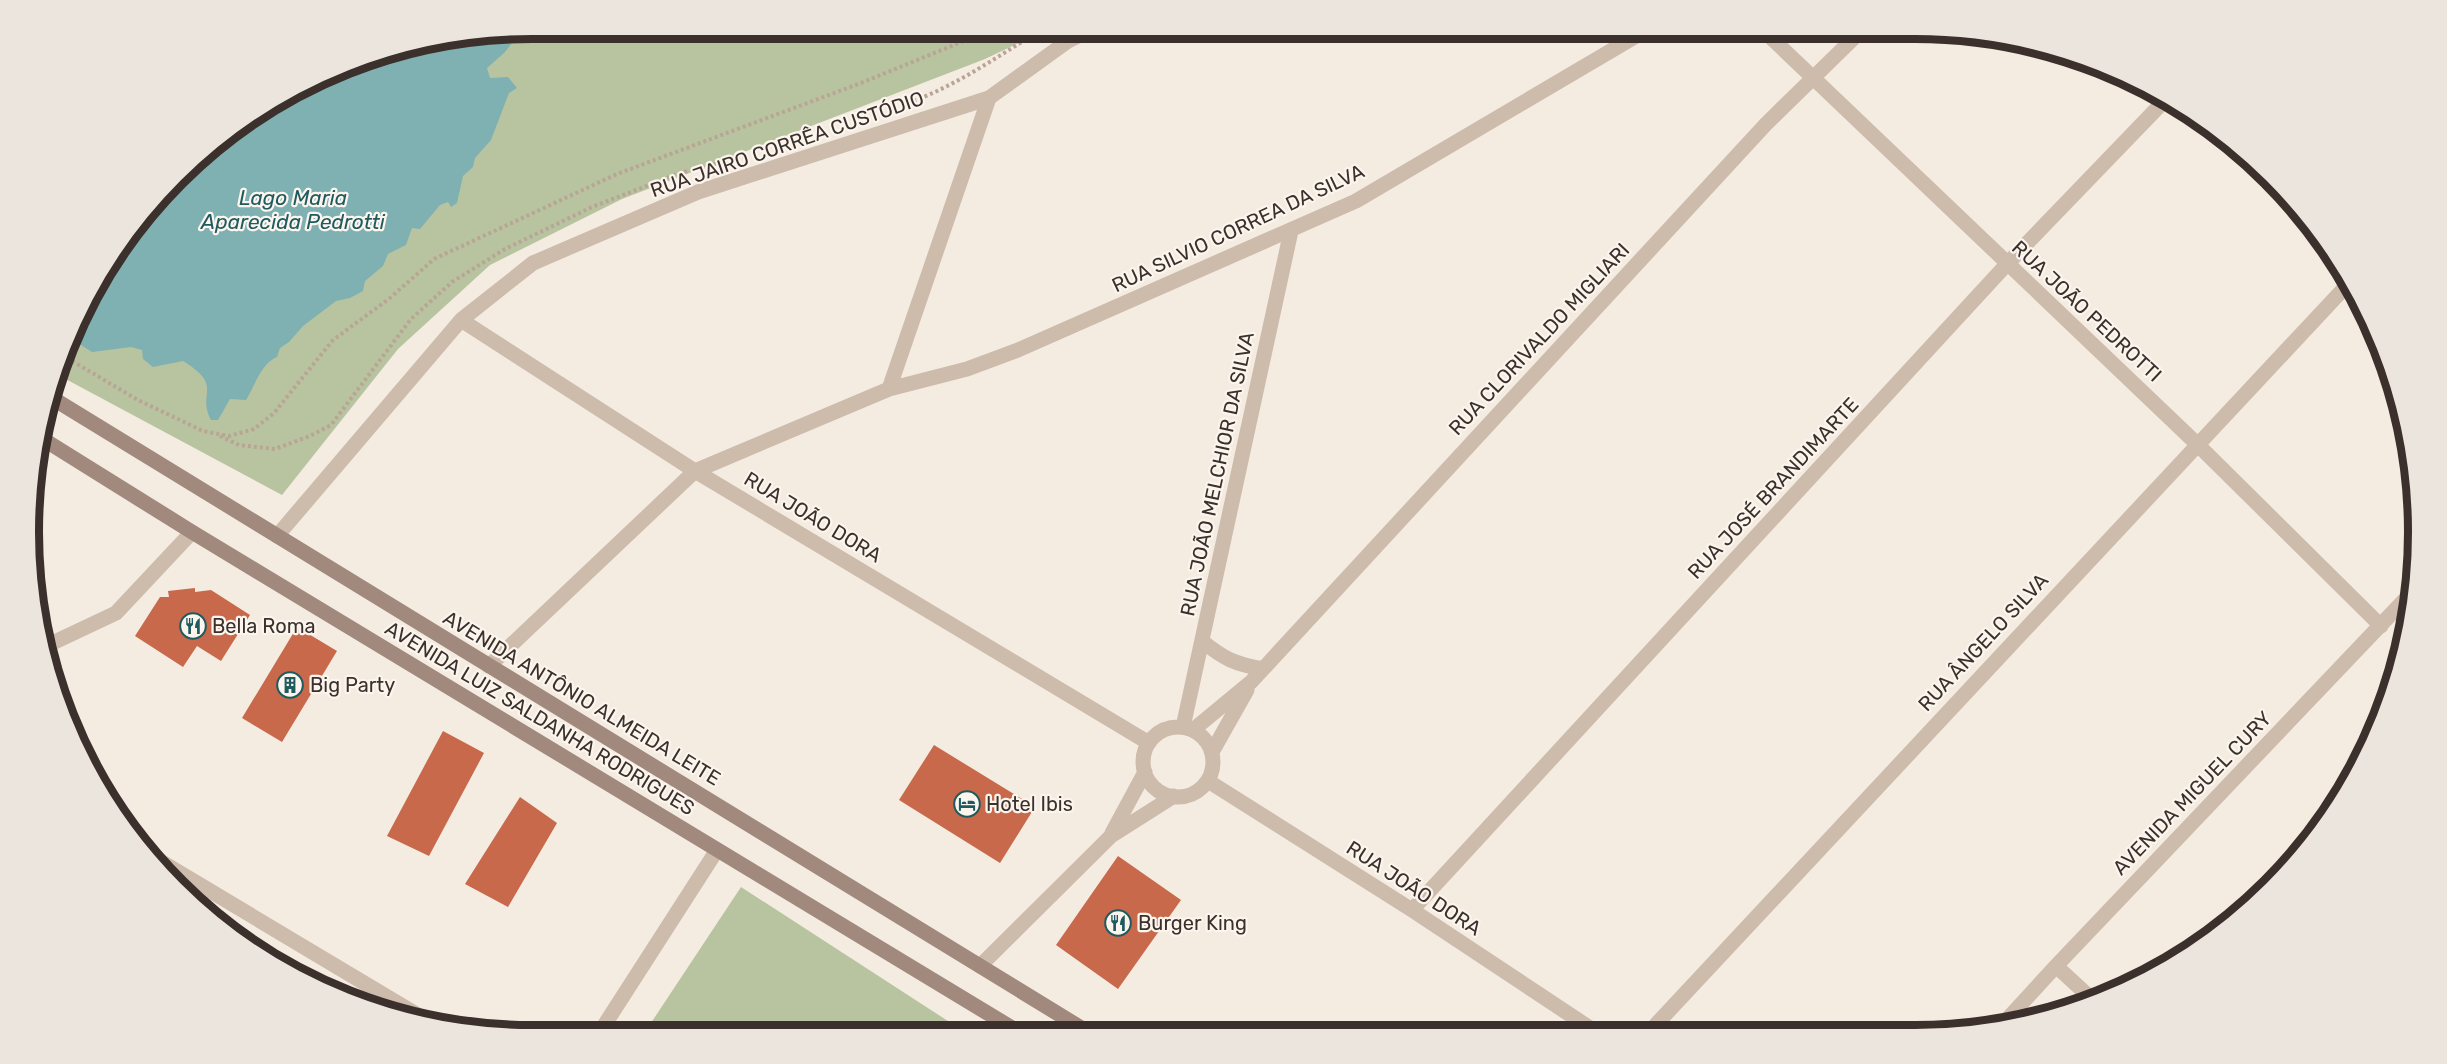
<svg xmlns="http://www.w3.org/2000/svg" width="2447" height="1064" font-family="Rubik,sans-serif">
	<rect width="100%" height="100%" fill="#f4ebe1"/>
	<!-- green -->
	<path fill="#b8c4a0" d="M 532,29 L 1048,29 L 985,59 L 622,199 L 490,265 L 398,349 L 282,495 L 60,376 L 96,281 L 200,153 L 281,96 L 370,55 Z
		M 741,887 L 968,1034 L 643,1035 Z"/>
	<!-- water -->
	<path fill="#7fb0b2" d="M 522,30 L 522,31 L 504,53 L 487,68 L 490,78 L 508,77 L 517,88 L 509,93 L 491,140 L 475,158 L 473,167 L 463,176 L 457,203 L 451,207 L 448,202 L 440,205 L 420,229 L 412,228 L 406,245 L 388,254 L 383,266 L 365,281 L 363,291 L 350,298 L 336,301 L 303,326 L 289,342 L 280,348 L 277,357 C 261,363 254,388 246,400 L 230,399 L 218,420 L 211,420 C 196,392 225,387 183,361 L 153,367 L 143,359 L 142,350 L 131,347 L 92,352 L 73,340 L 96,281 L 200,153 L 281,96 L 370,55 Z"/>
	<!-- building -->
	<path fill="#c8694b" d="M 195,588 L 195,592 L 211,590 L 250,615 L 221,661 L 197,646 L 183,667 L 135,636 L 160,597 L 169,597 L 168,591 Z
		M 297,627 L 337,651 L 282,742 L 242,718 Z
		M 443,731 L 484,753 L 429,856 L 387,836 Z
		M 934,745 L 1035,807 L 1000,863 L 899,800 Z
		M 520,797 L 557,823 L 508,907 L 465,884 Z
		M 1118,856 L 1181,900 L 1118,989 L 1056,945 Z"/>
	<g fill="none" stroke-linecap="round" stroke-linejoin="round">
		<!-- path -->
		<path stroke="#b9a596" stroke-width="4" stroke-dasharray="3 3" stroke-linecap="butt" d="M 902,105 C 954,88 996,57 1043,29
			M 67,358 L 138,400 L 203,431 L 229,436 L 254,429 L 274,413 L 333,340 L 390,298 L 434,259 L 617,174 L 861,83 L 993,29
			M 220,436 L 239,445 L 275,449 L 310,436 L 331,425 L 411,319 L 452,282 L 505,249 L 592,207 L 680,173 L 746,156"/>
		<!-- minor -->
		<path stroke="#cdbbac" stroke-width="15" d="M 1762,29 L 2197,444 L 2381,626
			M 461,320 L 695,471 L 1149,743
			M 889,389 L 989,98
			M 277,536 L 461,320 L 533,263 L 698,192 L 989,98 L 1068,41 L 1092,29
			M 1202,641 C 1224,659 1235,664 1263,669
			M 44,647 L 116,613 L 192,532
			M 489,666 L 695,471 L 889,389 L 967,369 L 1018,350 L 1356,201 L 1648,29
			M 1183,727 L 1291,231
			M1143 762a35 35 0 1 1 70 0a35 35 0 1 1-70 0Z
			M 1193,730 L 1251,682 L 1766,124 L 1863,29
			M 1212,752 L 1247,690
			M 1208,781 L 1412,910 L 1596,1032
			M 1112,833 L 1145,772
			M 145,852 L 421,1017
			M 1412,910 L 2007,264 L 2168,97
			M 980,966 L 1111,836 L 1174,796
			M 1649,1032 L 2350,282
			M 598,1035 L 717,850"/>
		<!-- tertiary -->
		<path stroke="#cdbbac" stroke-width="15" d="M 2234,919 L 2322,825
			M 2056,966 L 2094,1001
			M 2001,1026 L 2056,966 L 2414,590"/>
		<!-- secondary -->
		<path stroke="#a18a7d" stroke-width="15" d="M 52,398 L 1091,1034
			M 38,436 L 192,532 L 1022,1034"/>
	</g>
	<!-- icons -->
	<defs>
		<g id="restaurant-ring" transform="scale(1.35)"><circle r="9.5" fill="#fbf5ee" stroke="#1f5a5e" stroke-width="1.5"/><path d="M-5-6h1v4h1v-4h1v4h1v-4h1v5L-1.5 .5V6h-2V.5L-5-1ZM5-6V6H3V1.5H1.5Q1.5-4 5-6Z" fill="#1f5a5e"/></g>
		<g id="building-ring" transform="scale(1.35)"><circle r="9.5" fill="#fbf5ee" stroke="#1f5a5e" stroke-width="1.5"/><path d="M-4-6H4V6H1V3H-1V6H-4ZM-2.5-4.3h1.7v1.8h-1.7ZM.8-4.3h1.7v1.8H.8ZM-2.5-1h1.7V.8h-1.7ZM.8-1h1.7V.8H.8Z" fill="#1f5a5e"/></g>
		<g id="hotel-ring" transform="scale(1.35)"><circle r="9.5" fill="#fbf5ee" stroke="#1f5a5e" stroke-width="1.5"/><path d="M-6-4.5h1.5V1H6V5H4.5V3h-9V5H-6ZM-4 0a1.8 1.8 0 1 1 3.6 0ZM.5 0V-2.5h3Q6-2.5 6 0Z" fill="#1f5a5e"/></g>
	</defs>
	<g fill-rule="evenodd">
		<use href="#restaurant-ring" x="193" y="626"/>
		<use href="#building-ring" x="290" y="685"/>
		<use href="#hotel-ring" x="967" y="804"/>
		<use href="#restaurant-ring" x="1118" y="923"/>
	</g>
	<g text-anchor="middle" stroke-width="4.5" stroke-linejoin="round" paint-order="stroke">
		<!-- street labels -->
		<g font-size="20" fill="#3b302b" stroke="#fbf5ee">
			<text transform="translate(787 144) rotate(-19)" y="7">RUA JAIRO CORRÊA CUSTÓDIO</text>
			<text transform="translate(1238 228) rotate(-25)" y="7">RUA SILVIO CORREA DA SILVA</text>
			<text transform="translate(2087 311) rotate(43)" y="7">RUA JOÃO PEDROTTI</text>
			<text transform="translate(1539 339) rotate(-47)" y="7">RUA CLORIVALDO MIGLIARI</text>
			<text transform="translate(1217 474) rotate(-78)" y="7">RUA JOÃO MELCHIOR DA SILVA</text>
			<text transform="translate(1773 488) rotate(-47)" y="7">RUA JOSÉ BRANDIMARTE</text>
			<text transform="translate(813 517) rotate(31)" y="7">RUA JOÃO DORA</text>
			<text transform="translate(1983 642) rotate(-47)" y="7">RUA ÂNGELO SILVA</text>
			<text transform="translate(582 698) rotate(31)" y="7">AVENIDA ANTÔNIO ALMEIDA LEITE</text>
			<text transform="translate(540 718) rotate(31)" y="7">AVENIDA LUIZ SALDANHA RODRIGUES</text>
			<text transform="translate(2192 793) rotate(-46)" y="7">AVENIDA MIGUEL CURY</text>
			<text transform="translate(1414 888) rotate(33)" y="7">RUA JOÃO DORA</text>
		</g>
		<!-- poi labels -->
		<g font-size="20" fill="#3b302b" stroke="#fbf5ee" text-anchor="start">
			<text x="212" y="633">Bella Roma</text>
			<text x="310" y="692">Big Party</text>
			<text x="986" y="811">Hotel Ibis</text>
			<text x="1138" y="930">Burger King</text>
		</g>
		<!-- water labels -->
		<g font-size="21" font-style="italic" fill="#1f5a5e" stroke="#fbf5ee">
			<text x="293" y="205">Lago Maria<tspan x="293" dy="24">Aparecida Pedrotti</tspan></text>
		</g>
	</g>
	<!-- crop -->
	<path d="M0 0H2447V1064H0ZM532 39H1915A493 493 0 0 1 2408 532V532A493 493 0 0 1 1915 1025H532A493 493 0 0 1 39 532V532A493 493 0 0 1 532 39Z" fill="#ece5de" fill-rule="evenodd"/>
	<path fill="none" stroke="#3b302b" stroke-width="8" d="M532 39H1915A493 493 0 0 1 2408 532V532A493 493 0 0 1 1915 1025H532A493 493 0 0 1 39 532V532A493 493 0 0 1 532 39Z"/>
</svg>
